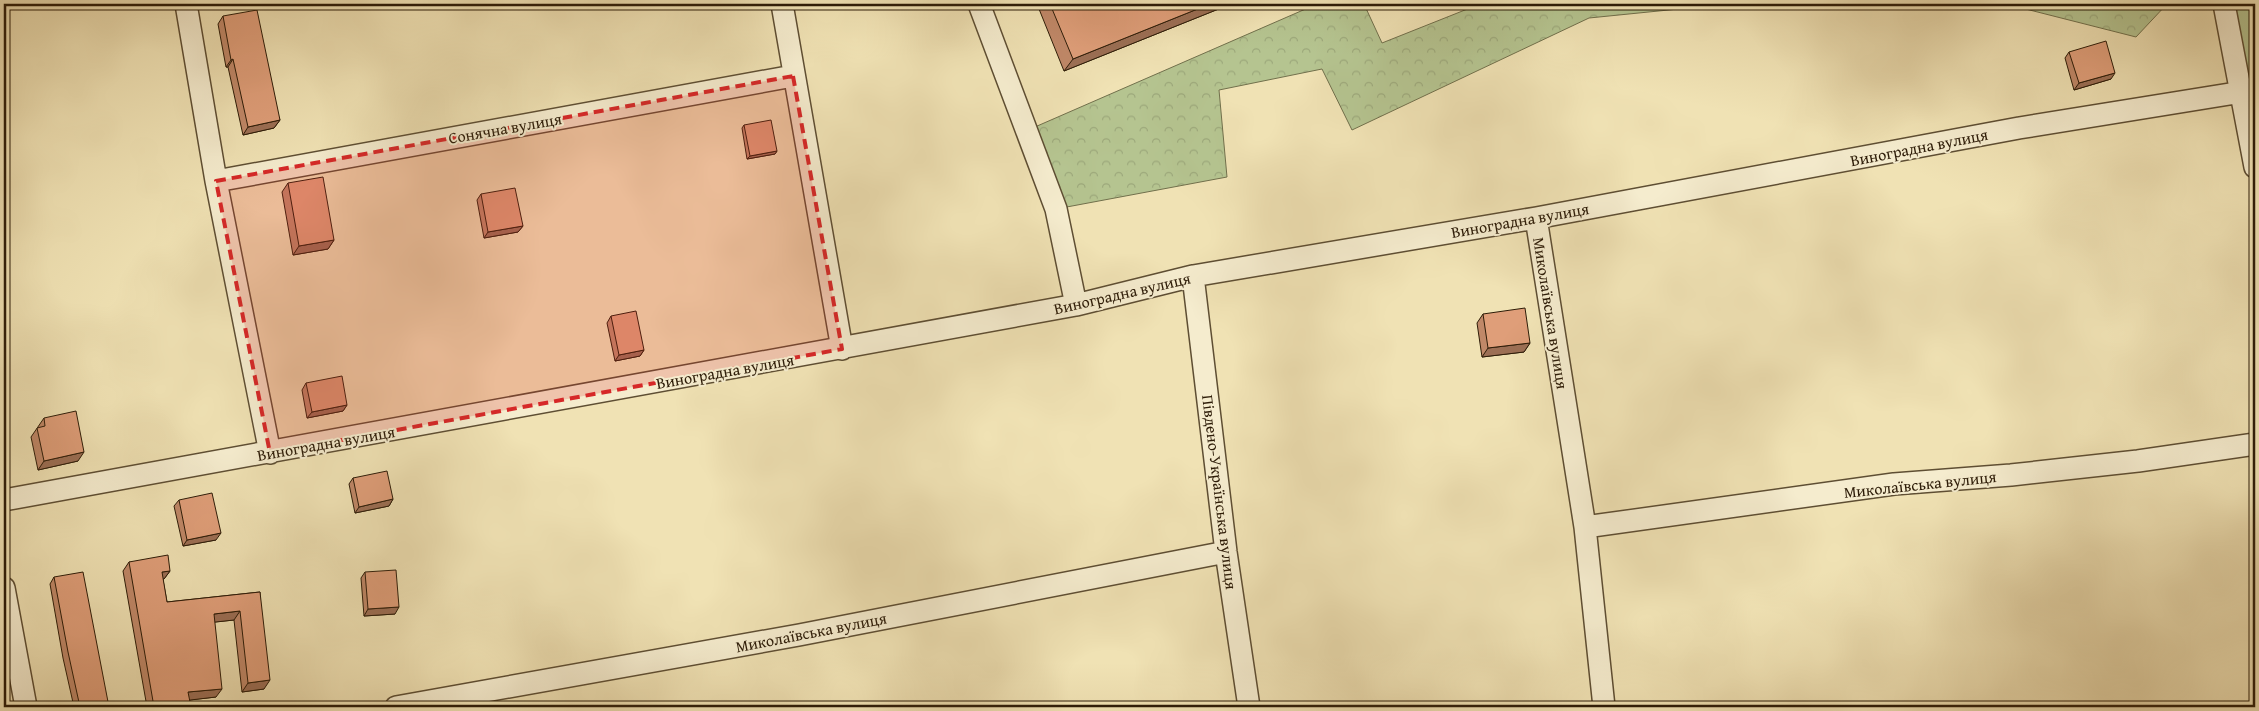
<svg xmlns="http://www.w3.org/2000/svg" width="2259" height="711" font-family="'Gentium Book Plus',serif">
	<defs>
		<pattern id="forest-crowns" width="20" height="18" patternUnits="userSpaceOnUse" patternTransform="scale(1.25)"><rect width="20" height="18" fill="#b5c490"/><path d="M2 6a3 3 0 1 1 6 0M12 15a3 3 0 1 1 6 0" fill="none" stroke="#9ca87b"/></pattern>
	</defs>
	<rect width="100%" height="100%" fill="#f0e2b4"/>
	<filter id="stains"><feTurbulence type="fractalNoise" baseFrequency=".004" numOctaves="4"/><feColorMatrix values="0 0 0 0 .2 0 0 0 0 .09 0 0 0 0 .02 0 0 0 .5 -.17"/></filter>
	<radialGradient id="worn" r=".72"><stop offset=".6" stop-color="#630" stop-opacity="0"/><stop offset="1" stop-color="#630" stop-opacity=".3"/></radialGradient>
	<!-- forest -->
	<path fill="url(#forest-crowns)" stroke="#71704c" d="M 1317,4 L 1364,4 L 1382,43 L 1480,4 L 1728,4 L 1589,18 L 1352,130 L 1322,69 L 1219,90 L 1227,177 L 1056,209 L 1028,130 Z
		M 2006,4 L 2167,4 L 2136,37 Z"/>
	<!-- park -->
	<path fill="#b5c490" stroke="#71704c" d="M 2230,4 L 2255,4 L 2255,142 Z"/>
	<g fill="none" stroke-linecap="round" stroke-linejoin="round">
		<!-- street casing -->
		<g stroke="#5e4e33" stroke-width="24">
			<path id="street" d="M 186,4 L 216,181 L 270,453
				M 782,4 L 842,349
				M 979,4 L 1056,209 L 1076,305
				M 2224,4 L 2255,167
				M 216,181 L 793,76
				M 1536,218 L 1585,527 L 1604,707
				M 1193,276 L 1226,552 L 1249,707
				M 4,500 L 1076,305 L 1193,276 L 1536,218 L 2019,128 L 2242,92
				M 1585,527 L 1894,484 L 2011,475 L 2138,461 L 2255,444
				M 4,588 L 26,707
				M 396,707 L 799,635 L 1226,552"/>
		</g>
		<!-- street -->
		<use href="#street" stroke="#f5ecce" stroke-width="21"/>
	</g>
	<!-- wall -->
	<path fill="#c08868" stroke="#2d1c08" d="M 1037,4 L 1231,4 L 1064,71 Z
		M 223,16 L 280,120 L 274,128 L 243,135 L 228,67 L 226,67 L 218,24 Z
		M 2069,52 L 2111,79 L 2074,90 L 2065,58 Z
		M 744,125 L 777,151 L 775,154 L 747,159 L 742,128 Z
		M 288,183 L 334,240 L 328,249 L 293,255 L 282,192 Z
		M 481,194 L 523,226 L 518,232 L 484,238 L 477,200 Z
		M 1483,314 L 1530,343 L 1524,352 L 1482,357 L 1477,323 Z
		M 611,316 L 644,350 L 640,356 L 615,361 L 607,323 Z
		M 306,383 L 347,405 L 343,411 L 307,418 L 302,390 Z
		M 44,418 L 78,461 L 38,470 L 31,437 Z
		M 353,478 L 393,499 L 389,506 L 355,513 L 349,484 Z
		M 179,500 L 216,540 L 183,546 L 174,506 Z
		M 129,562 L 170,571 L 164,579 L 163,580 L 167,602 L 260,592 L 264,689 L 242,692 L 234,620 L 214,622 L 216,697 L 189,700 L 191,707 L 147,707 L 123,571 Z
		M 365,572 L 395,614 L 364,616 L 361,578 Z
		M 54,577 L 109,707 L 74,707 L 63,658 L 50,584 Z"/>
	<!-- shaded-wall -->
	<path fill="#9c6f55" stroke="#2d1c08" d="M 1210,4 L 1231,4 L 1064,71 L 1073,59 Z
		M 233,59 L 228,67 L 226,67 L 231,60 Z
		M 2115,73 L 2111,79 L 2074,90 L 2079,83 Z
		M 280,120 L 274,128 L 243,135 L 248,127 Z
		M 777,151 L 775,154 L 747,159 L 750,156 Z
		M 523,226 L 518,232 L 484,238 L 488,232 Z
		M 334,240 L 328,249 L 293,255 L 299,246 Z
		M 1530,343 L 1524,352 L 1482,357 L 1488,348 Z
		M 644,350 L 640,356 L 615,361 L 619,355 Z
		M 347,405 L 343,411 L 307,418 L 312,412 Z
		M 84,452 L 78,461 L 38,470 L 44,461 Z
		M 393,499 L 389,506 L 355,513 L 359,507 Z
		M 221,533 L 216,540 L 183,546 L 187,540 Z
		M 170,571 L 164,579 L 156,581 L 162,572 Z
		M 399,607 L 395,614 L 364,616 L 368,609 Z
		M 240,611 L 234,620 L 207,623 L 214,614 Z
		M 270,680 L 264,689 L 242,692 L 248,683 Z
		M 222,689 L 216,697 L 182,701 L 188,692 Z"/>
	<!-- building -->
	<path fill="#df9e79" stroke="#2d1c08" d="M 1050,4 L 1210,4 L 1073,59 Z
		M 257,10 L 280,120 L 248,127 L 233,59 L 231,60 L 223,16 Z
		M 2106,41 L 2115,73 L 2079,83 L 2069,52 Z
		M 771,120 L 777,151 L 750,156 L 744,125 Z
		M 4,161 L 6,171 L 4,171 Z
		M 323,177 L 334,240 L 299,246 L 288,183 Z
		M 515,188 L 523,226 L 488,232 L 481,194 Z
		M 1525,308 L 1530,343 L 1488,348 L 1483,314 Z
		M 636,311 L 644,350 L 619,355 L 611,316 Z
		M 342,376 L 347,405 L 312,412 L 306,383 Z
		M 76,411 L 84,452 L 44,461 L 37,428 L 45,426 L 44,418 Z
		M 387,471 L 393,499 L 359,507 L 353,478 Z
		M 212,493 L 221,533 L 187,540 L 179,500 Z
		M 168,555 L 170,571 L 162,572 L 167,602 L 260,592 L 270,680 L 248,683 L 240,611 L 214,614 L 222,689 L 188,692 L 191,707 L 154,707 L 129,562 Z
		M 396,570 L 399,607 L 368,609 L 365,572 Z
		M 83,572 L 109,707 L 80,707 L 68,652 L 54,577 Z"/>
	<!-- marked area -->
	<path fill="#d62828" fill-opacity="0.2" stroke="#d62828" stroke-width="4" stroke-dasharray="10 6" stroke-linejoin="round" d="M 793,76 L 842,349 L 270,453 L 216,181 Z"/>
	<g text-anchor="middle" stroke-width="4" stroke-linejoin="round" paint-order="stroke">
		<!-- street labels -->
		<g font-size="16" fill="#2d1c08" stroke="#f5ecce">
			<text transform="translate(505 128) rotate(-10)" y="6">Сонячна вулиця</text>
			<text transform="translate(1919 147) rotate(-11)" y="6">Виноградна вулиця</text>
			<text transform="translate(1520 220) rotate(-10)" y="6">Виноградна вулиця</text>
			<text transform="translate(1122 293) rotate(-13)" y="6">Виноградна вулиця</text>
			<text transform="translate(1551 313) rotate(81)" y="6">Миколаївська вулиця</text>
			<text transform="translate(725 371) rotate(-10)" y="6">Виноградна вулиця</text>
			<text transform="translate(326 443) rotate(-10)" y="6">Виноградна вулиця</text>
			<text transform="translate(1920 484) rotate(-6)" y="6">Миколаївська вулиця</text>
			<text transform="translate(1220 492) rotate(83)" y="6">Південо-Українська вулиця</text>
			<text transform="translate(811 632) rotate(-11)" y="6">Миколаївська вулиця</text>
		</g>
	</g>
	<!-- margin -->
	<rect width="2259" height="711" fill="none" stroke="#f0e2b4" stroke-width="20"/>
	<rect x="5" y="5" width="2249" height="701" fill="none" stroke="#2d1c08" stroke-width="2.5"/>
	<rect x="10" y="10" width="2239" height="691" fill="none" stroke="#2d1c08"/>
	<rect width="100%" height="100%" filter="url(#stains)"/>
	<rect width="100%" height="100%" fill="url(#worn)"/>
</svg>
